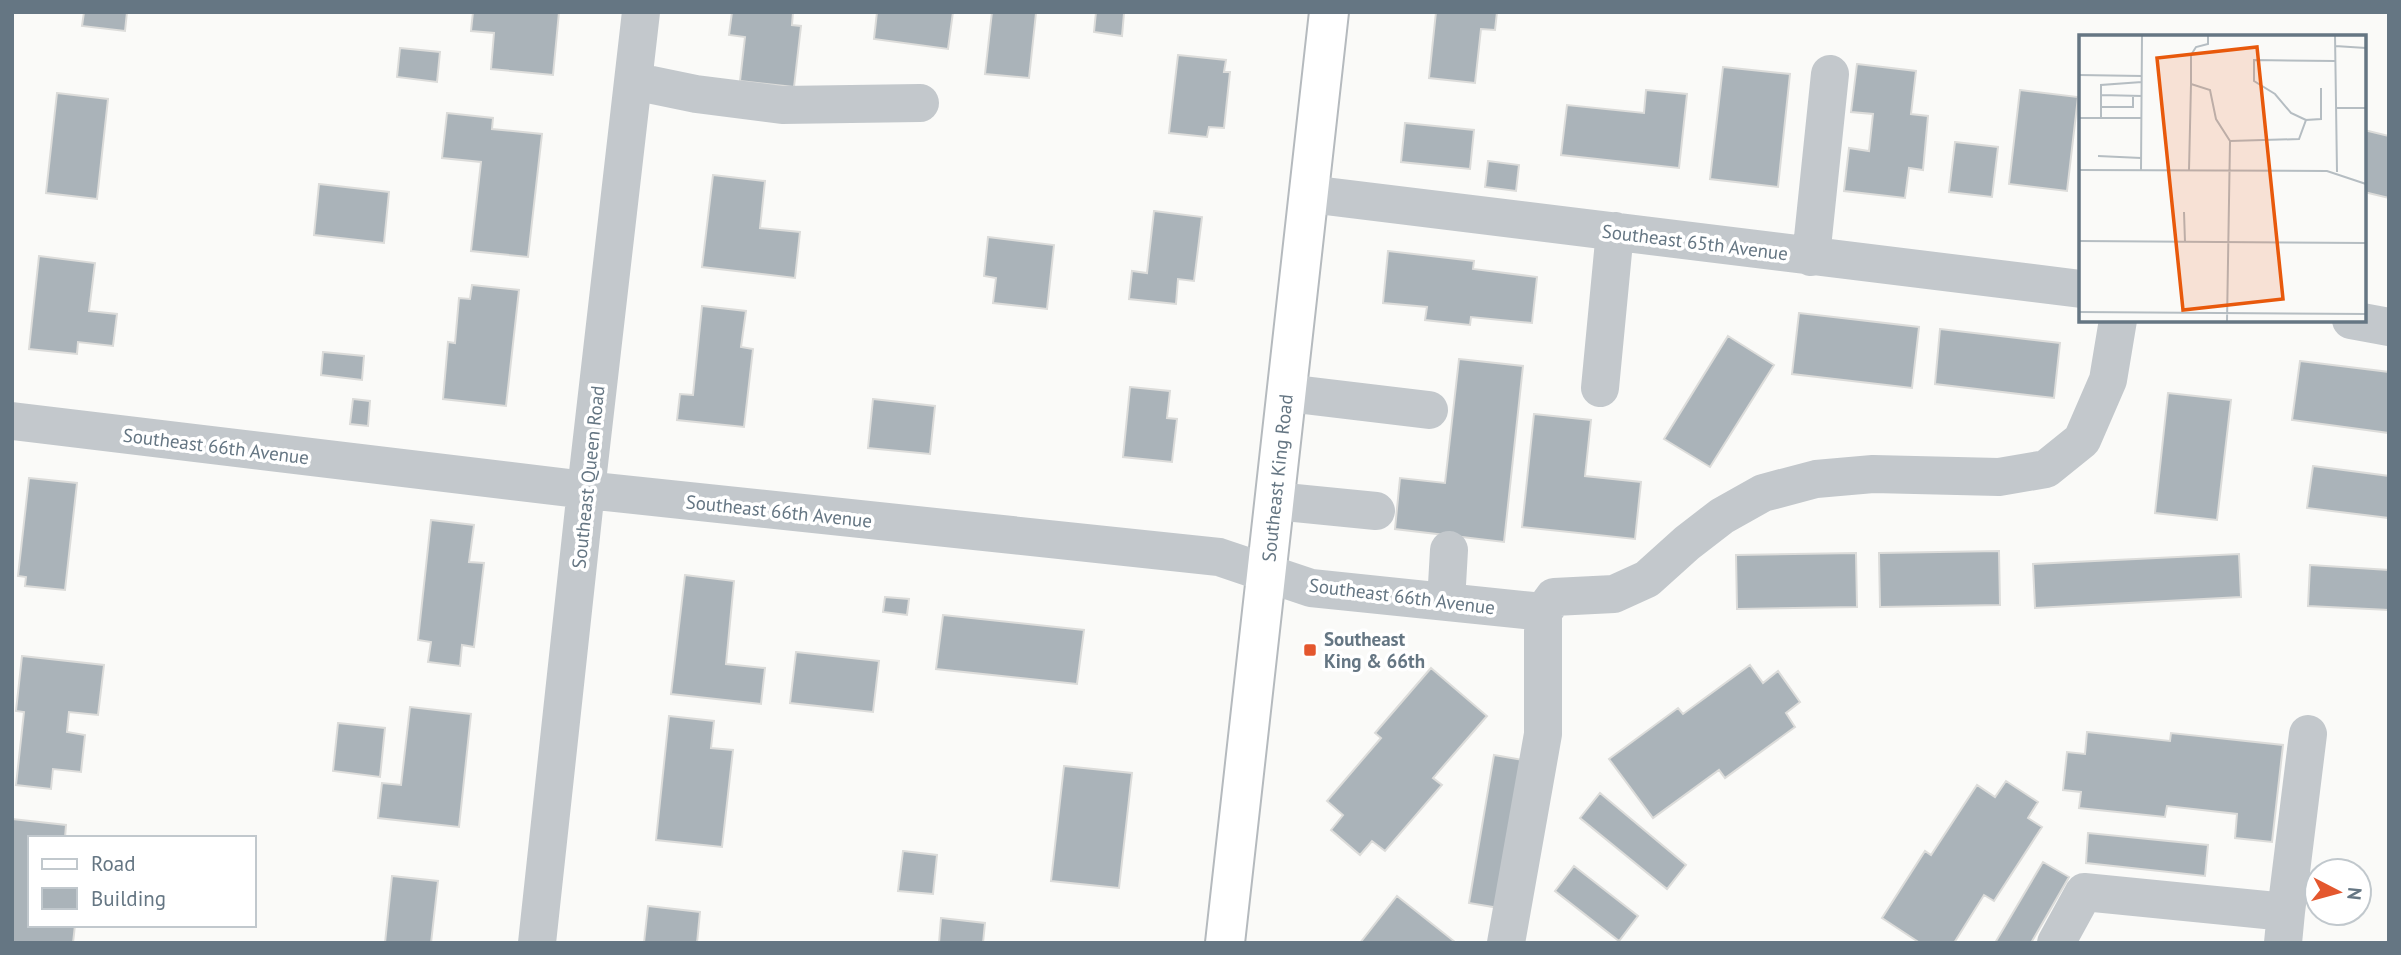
<svg xmlns="http://www.w3.org/2000/svg" width="2401" height="955" font-family="'PT Sans',sans-serif">
	<rect width="100%" height="100%" fill="#fafaf8"/>
	<!-- building -->
	<path fill="#aab3b9" stroke="#dcdcda" stroke-width="2" d="M 84,12 L 127,12 L 125,31 L 82,26 Z
		M 473,12 L 559,12 L 553,75 L 491,69 L 494,33 L 471,31 Z
		M 732,12 L 793,12 L 792,25 L 801,26 L 794,87 L 740,81 L 745,37 L 729,35 Z
		M 877,12 L 953,12 L 948,49 L 874,39 Z
		M 992,12 L 1036,13 L 1029,78 L 985,74 Z
		M 1096,12 L 1124,13 L 1122,36 L 1094,32 Z
		M 1436,12 L 1497,12 L 1495,30 L 1481,29 L 1475,83 L 1429,78 Z
		M 400,48 L 440,52 L 437,82 L 397,77 Z
		M 1178,55 L 1226,60 L 1224,72 L 1230,72 L 1224,128 L 1209,127 L 1207,137 L 1169,133 Z
		M 1857,64 L 1916,71 L 1911,114 L 1928,116 L 1923,170 L 1909,168 L 1905,198 L 1844,191 L 1849,148 L 1869,151 L 1873,114 L 1851,112 Z
		M 1723,67 L 1790,74 L 1778,187 L 1710,179 Z
		M 1646,90 L 1687,94 L 1679,168 L 1561,155 L 1567,105 L 1644,113 Z
		M 2020,90 L 2078,97 L 2067,191 L 2009,184 Z
		M 57,93 L 108,99 L 97,199 L 46,193 Z
		M 447,113 L 493,118 L 492,129 L 542,134 L 528,257 L 471,251 L 481,162 L 442,158 Z
		M 1405,123 L 1474,130 L 1470,169 L 1401,162 Z
		M 2364,130 L 2389,136 L 2389,198 L 2364,192 Z
		M 1955,142 L 1998,147 L 1992,197 L 1949,192 Z
		M 1488,161 L 1519,165 L 1516,191 L 1485,187 Z
		M 713,175 L 765,181 L 760,228 L 800,232 L 795,278 L 702,267 Z
		M 319,184 L 389,192 L 384,243 L 314,235 Z
		M 1154,211 L 1202,217 L 1194,281 L 1178,279 L 1176,304 L 1129,299 L 1132,271 L 1147,273 Z
		M 988,237 L 1054,245 L 1047,309 L 993,303 L 996,278 L 984,276 Z
		M 1388,251 L 1474,261 L 1473,269 L 1537,277 L 1532,323 L 1471,317 L 1470,325 L 1425,320 L 1427,307 L 1383,303 Z
		M 39,256 L 95,263 L 89,311 L 117,314 L 113,346 L 78,342 L 77,354 L 29,349 Z
		M 472,285 L 519,290 L 506,406 L 443,399 L 448,342 L 455,343 L 459,298 L 470,299 Z
		M 702,306 L 746,311 L 741,347 L 753,349 L 744,427 L 677,420 L 680,394 L 693,395 Z
		M 1799,313 L 1919,327 L 1912,388 L 1792,374 Z
		M 1940,329 L 2060,343 L 2054,398 L 1935,384 Z
		M 1728,336 L 1774,365 L 1710,467 L 1664,439 Z
		M 323,352 L 364,356 L 362,380 L 321,375 Z
		M 1459,359 L 1523,366 L 1504,542 L 1395,529 L 1400,478 L 1445,483 Z
		M 2300,361 L 2389,372 L 2389,433 L 2292,420 Z
		M 1130,387 L 1170,391 L 1167,418 L 1177,419 L 1172,462 L 1123,457 Z
		M 2168,393 L 2231,400 L 2217,520 L 2155,513 Z
		M 353,399 L 370,401 L 368,426 L 350,424 Z
		M 873,399 L 935,406 L 930,454 L 868,448 Z
		M 1534,414 L 1591,420 L 1585,476 L 1641,482 L 1635,539 L 1522,527 Z
		M 2313,466 L 2389,476 L 2389,518 L 2307,508 Z
		M 29,478 L 77,483 L 65,590 L 25,586 L 26,577 L 18,576 Z
		M 431,520 L 474,525 L 469,562 L 484,563 L 474,647 L 462,645 L 460,666 L 428,662 L 431,642 L 418,640 Z
		M 1999,551 L 2000,605 L 1880,607 L 1879,553 Z
		M 1856,553 L 1857,607 L 1737,609 L 1736,555 Z
		M 2239,554 L 2241,597 L 2035,608 L 2033,564 Z
		M 2310,565 L 2389,570 L 2389,610 L 2308,606 Z
		M 685,575 L 734,581 L 726,664 L 765,668 L 761,704 L 671,694 Z
		M 885,597 L 909,599 L 907,615 L 883,612 Z
		M 943,615 L 1084,630 L 1077,684 L 936,669 Z
		M 796,652 L 879,661 L 873,712 L 790,703 Z
		M 22,656 L 104,665 L 98,715 L 69,712 L 67,732 L 85,735 L 81,772 L 53,769 L 51,789 L 16,785 L 24,712 L 16,711 Z
		M 1750,665 L 1763,683 L 1778,671 L 1800,702 L 1786,713 L 1795,727 L 1725,778 L 1719,770 L 1653,818 L 1609,759 L 1678,708 L 1683,714 Z
		M 1431,668 L 1487,716 L 1433,778 L 1442,785 L 1385,851 L 1372,841 L 1360,855 L 1331,830 L 1343,815 L 1327,801 L 1381,738 L 1375,733 Z
		M 410,707 L 471,714 L 459,827 L 378,818 L 382,783 L 401,785 Z
		M 669,716 L 714,721 L 711,748 L 733,750 L 722,847 L 656,840 Z
		M 338,723 L 385,728 L 380,777 L 333,771 Z
		M 2087,732 L 2170,741 L 2171,733 L 2283,745 L 2272,842 L 2235,838 L 2237,814 L 2167,806 L 2165,817 L 2079,808 L 2081,792 L 2063,790 L 2067,752 L 2085,754 Z
		M 1494,755 L 1523,760 L 1499,908 L 1469,903 Z
		M 1064,766 L 1132,773 L 1119,888 L 1051,881 Z
		M 2006,781 L 2038,802 L 2028,818 L 2042,827 L 1994,901 L 1984,895 L 1954,943 L 1920,943 L 1882,918 L 1925,851 L 1931,855 L 1977,785 L 1995,797 Z
		M 1600,793 L 1686,865 L 1667,889 L 1580,818 Z
		M 12,819 L 66,825 L 65,838 L 30,838 L 30,925 L 75,925 L 73,943 L 12,942 Z
		M 2088,833 L 2208,845 L 2205,876 L 2086,863 Z
		M 903,851 L 937,855 L 933,894 L 898,891 Z
		M 2043,862 L 2069,877 L 2031,943 L 1995,943 Z
		M 1574,866 L 1638,916 L 1619,941 L 1555,891 Z
		M 392,876 L 438,881 L 431,943 L 385,943 Z
		M 1397,896 L 1455,942 L 1454,943 L 1360,943 Z
		M 648,906 L 700,912 L 697,943 L 644,943 Z
		M 941,918 L 985,923 L 983,943 L 939,943 Z"/>
	<g fill="none" stroke-linecap="round" stroke-linejoin="round">
		<!-- major casing -->
		<g stroke="#b5babe" stroke-width="42">
			<path id="major" d="M 1225,943 L 1329,12"/>
		</g>
		<!-- minor -->
		<path stroke="#c3c8cc" stroke-width="38" d="M 633,81 L 696,94 L 782,105 L 920,103
			M 1309,194 L 2081,289
			M 1811,257 L 1830,74
			M 2351,320 L 2389,327
			M 1600,388 L 1615,231
			M 1287,393 L 1429,410
			M 12,421 L 586,490 L 1219,557 L 1311,588 L 1543,612
			M 1275,501 L 1376,511
			M 1446,602 L 1449,550
			M 2286,912 L 2308,734
			M 537,943 L 586,490 L 641,12
			M 1506,943 L 1543,734 L 1543,612 L 1554,597 L 1614,594 L 1647,579 L 1687,543 L 1722,516 L 1763,493 L 1816,479 L 1873,474 L 1999,477 L 2046,469 L 2082,440 L 2108,380 L 2118,320
			M 2056,943 L 2084,892 L 2286,912 L 2283,943"/>
		<!-- major -->
		<use href="#major" stroke="#fff" stroke-width="38"/>
	</g>
	<!-- markers -->
	<rect fill="#e4572e" stroke="#fff" stroke-width="2.5" x="1303" y="643" width="14" height="14" rx="3.5"/>
	<g text-anchor="middle" stroke-width="7" stroke-linejoin="round" paint-order="stroke">
		<!-- street labels -->
		<g font-size="19" fill="#657683" stroke="#fff">
			<text transform="translate(1695 242) rotate(7)" y="7">Southeast 65th Avenue</text>
			<text transform="translate(216 446) rotate(7)" y="7">Southeast 66th Avenue</text>
			<text transform="translate(588 477) rotate(-84)" y="7">Southeast Queen Road</text>
			<text transform="translate(1277 478) rotate(-84)" y="7">Southeast King Road</text>
			<text transform="translate(779 511) rotate(6)" y="7">Southeast 66th Avenue</text>
			<text transform="translate(1402 596) rotate(7)" y="7">Southeast 66th Avenue</text>
		</g>
		<!-- poi labels -->
		<g font-size="19" font-weight="bold" fill="#657683" stroke="#fff" text-anchor="start">
			<text x="1324" y="646">Southeast<tspan x="1324" dy="22">King &amp; 66th</tspan></text>
		</g>
	</g>
	<!-- overview -->
	<g transform="translate(2079 35)">
		<rect width="287" height="287" fill="#fafaf8"/>
		<path fill="none" stroke="#b5bdc2" stroke-width="2" d="M 129,0 L 129,9 L 117,12 L 112,20 L 112,49 L 131,55 L 137,84 L 151,106 L 220,104 L 227,85 L 242,84 L 242,53M 256,0 L 258,137M 256,11 L 287,13M 0,40 L 63,41M 22,60 L 22,50 L 63,47M 22,72 L 54,72 L 54,61M 257,73 L 287,73M 0,83 L 62,83M 22,83 L 22,60 L 63,61M 227,85 L 212,78 L 196,59 L 175,46 L 175,25 L 256,26M 19,121 L 62,123M 0,135 L 248,136 L 287,149M 62,135 L 63,0M 110,135 L 112,49M 105,177 L 106,207M 0,206 L 287,208M 0,277 L 287,279M 148,287 L 151,106"/>
		<path fill="#e8590c" fill-opacity="0.15" stroke="#e8590c" stroke-width="3.5" d="M 178,12 L 204,264 L 104,275 L 78,23 Z"/>
		<rect width="287" height="287" fill="none" stroke="#657683" stroke-width="3.5"/>
	</g>
	<!-- border -->
	<rect width="2401" height="955" fill="none" stroke="#657683" stroke-width="28"/>
	<!-- legend -->
	<rect x="28" y="836" width="228" height="91" fill="#ffffff" stroke="#c1c8cd" stroke-width="2"/>
	<rect x="42" y="859" width="35" height="10" fill="#ffffff" stroke="#c1c8cd" stroke-width="2"/>
	<text x="91" y="871" font-size="21" fill="#657683">Road</text>
	<rect x="42" y="888" width="35" height="21" fill="#aab3b9" stroke="#c1c8cd" stroke-width="2"/>
	<text x="91" y="906" font-size="21" fill="#657683">Building</text>
	<!-- north arrow -->
	<g transform="translate(2338 892) rotate(96)"><circle r="33" fill="#ffffff" stroke="#c1c8cd" stroke-width="2"/>
	<path d="M0-5L12 26L0 18L-12 26Z" fill="#e4572e"/>
	<text y="-10" font-size="19" font-weight="bold" text-anchor="middle" fill="#657683">N</text>
	</g>
</svg>
